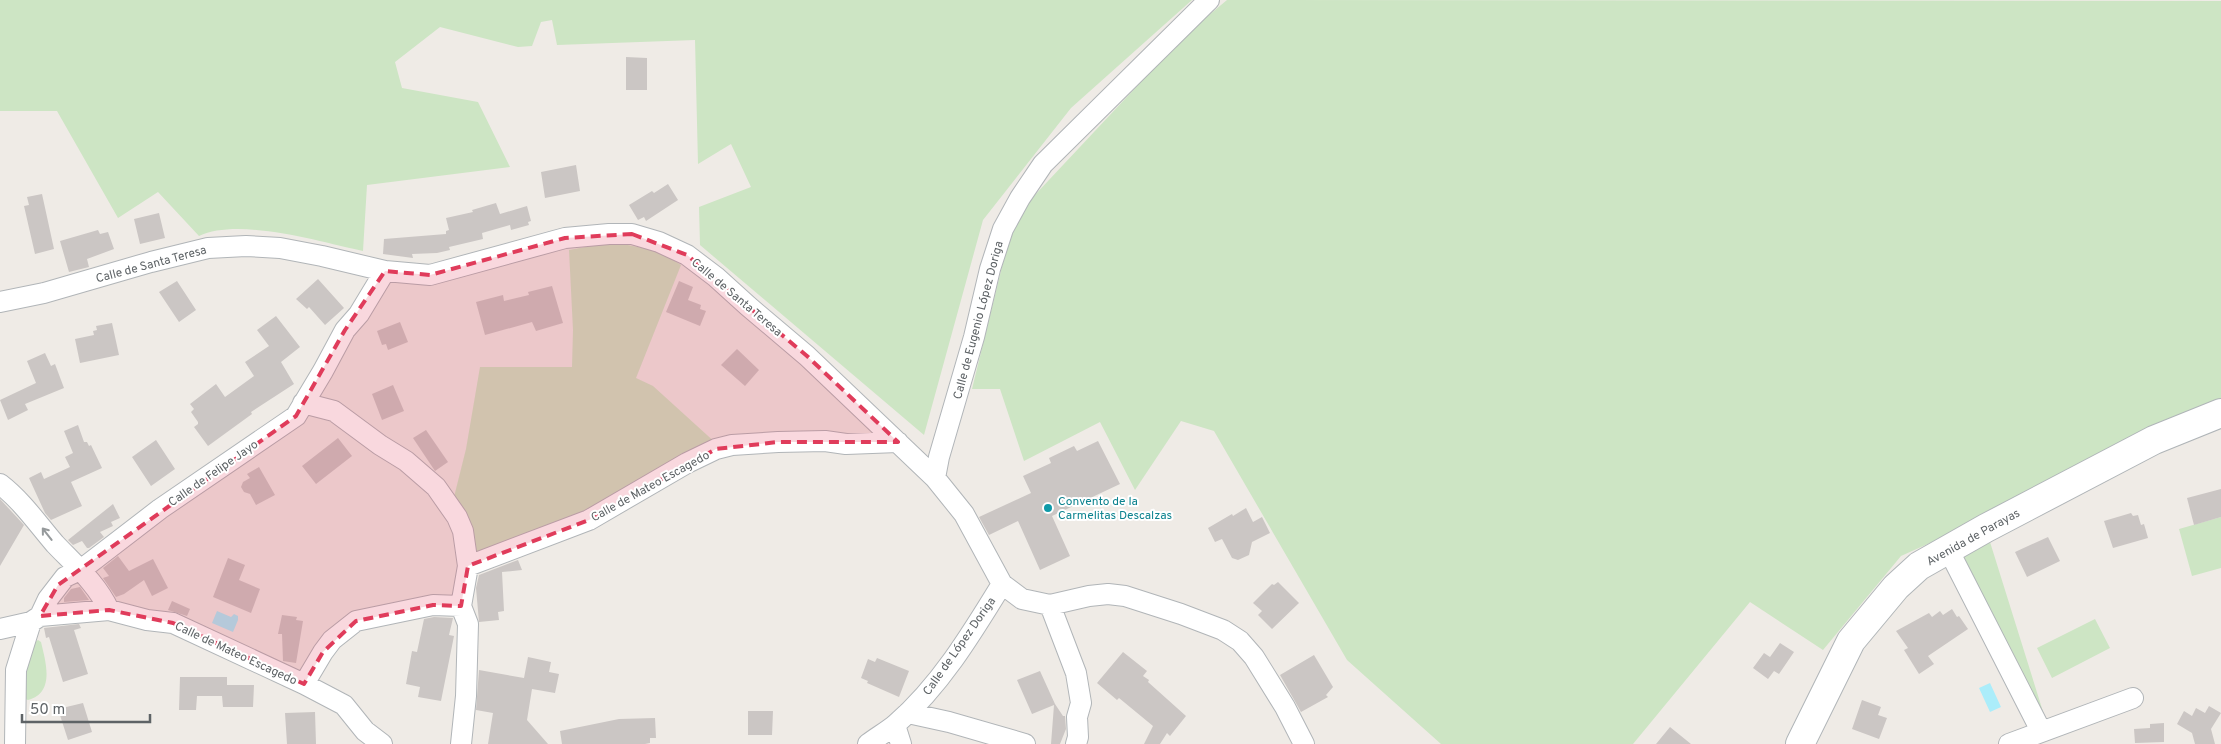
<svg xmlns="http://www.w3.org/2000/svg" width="2221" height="744" font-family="Overpass,sans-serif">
	<rect width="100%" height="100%" fill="#efebe6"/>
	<!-- green -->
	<path fill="#cde5c4" d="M 0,0 L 1192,0 L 1071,108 L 983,220 L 924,435 L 700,245 L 699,207 L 751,187 L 731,144 L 698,164 L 695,40 L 557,45 L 552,20 L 541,22 L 532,46 L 518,47 L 440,27 L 395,62 L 402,88 L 478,102 L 510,167 L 367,185 L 363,251 C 321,242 239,217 199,236 L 158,192 L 118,218 L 57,111 L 0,111 Z
		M 1227,0 L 2221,1 L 2221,412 L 1901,556 L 1823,650 L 1750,602 L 1633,744 L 1441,744 L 1347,660 L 1214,431 L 1181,421 L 1135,490 L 1100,422 L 1024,461 L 1000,389 L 972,389 L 1010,234 L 1033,197 L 1185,35 Z
		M 612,242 L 659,251 L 681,265 L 636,378 L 653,386 L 718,445 L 588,511 L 476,557 L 454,497 L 466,449 L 480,367 L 572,367 L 573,330 L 569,250 Z
		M 2221,517 L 2221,568 L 2192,576 L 2179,529 Z
		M 1990,542 L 2045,718 L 1961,557 Z
		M 2095,619 L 2110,648 L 2052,678 L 2037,648 Z
		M 38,640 L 41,642 C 46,663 55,693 28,700 L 23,698 L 24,679 L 35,642 Z"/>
	<!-- water -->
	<path fill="#abedfa" d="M 217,611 L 231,617 L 234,614 L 238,616 L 238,620 L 233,632 L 212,623 Z
		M 1990,683 L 2001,707 L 1990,712 L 1979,688 Z"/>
	<!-- building -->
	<path fill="#cbc6c4" d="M 626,57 L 647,58 L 647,90 L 626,90 Z
		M 576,165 L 580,191 L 545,198 L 541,172 Z
		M 668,184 L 678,200 L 646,221 L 644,217 L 638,220 L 629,205 L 652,191 L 654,193 Z
		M 42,194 L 54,249 L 35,254 L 24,206 L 29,205 L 27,197 Z
		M 496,203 L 500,214 L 527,206 L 531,221 L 528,222 L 529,225 L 511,230 L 510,225 L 482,233 L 483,239 L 449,247 L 450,250 L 437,253 L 412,254 L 413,258 L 383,254 L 384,239 L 446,234 L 446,231 L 449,230 L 446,218 L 473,212 L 472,210 Z
		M 159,213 L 165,238 L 140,244 L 134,219 Z
		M 98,230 L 100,234 L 108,232 L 114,249 L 87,259 L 89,267 L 69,272 L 60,241 Z
		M 318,279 L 344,308 L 325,325 L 309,307 L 307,309 L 296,299 Z
		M 177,281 L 196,310 L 179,322 L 159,292 Z
		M 679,281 L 693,287 L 688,300 L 701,305 L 700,309 L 706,311 L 700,326 L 666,312 Z
		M 552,286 L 563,323 L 536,331 L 532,322 L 485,335 L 476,302 L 503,295 L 504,301 L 529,295 L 528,292 Z
		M 276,316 L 300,347 L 281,362 L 294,384 L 251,412 L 252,414 L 208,446 L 194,427 L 198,424 L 198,422 L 191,412 L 194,409 L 190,404 L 216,384 L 225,397 L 254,376 L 245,362 L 269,346 L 257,330 Z
		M 400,322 L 408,342 L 388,350 L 386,344 L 382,345 L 377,331 Z
		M 112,323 L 119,355 L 80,363 L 75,339 L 94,335 L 93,331 L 97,330 L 96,326 Z
		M 737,349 L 759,370 L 745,386 L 721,365 Z
		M 45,353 L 51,366 L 55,364 L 64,388 L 25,404 L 28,410 L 8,420 L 0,400 L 36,383 L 27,361 Z
		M 393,385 L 404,411 L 382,420 L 372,394 Z
		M 78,425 L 84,442 L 87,442 L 89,446 L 91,445 L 102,468 L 71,482 L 82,506 L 51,520 L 45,513 L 29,478 L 41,472 L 44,479 L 70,467 L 65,457 L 73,453 L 64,431 Z
		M 426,430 L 448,462 L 435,471 L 413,438 Z
		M 338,438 L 352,456 L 316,484 L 302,466 Z
		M 156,440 L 175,469 L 151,486 L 132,457 Z
		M 1098,441 L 1120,484 L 1052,516 L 1070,556 L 1040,570 L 1018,521 L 989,535 L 979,517 L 1031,493 L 1023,476 L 1051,463 L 1049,458 L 1074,446 L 1077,451 Z
		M 259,467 L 275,495 L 256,505 L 250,494 L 244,492 L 241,487 L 243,482 L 250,478 L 247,474 Z
		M 2221,489 L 2221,517 L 2194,525 L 2187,498 Z
		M 0,499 L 24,525 L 0,566 Z
		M 113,504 L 120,518 L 111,522 L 113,526 L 100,532 L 104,537 L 89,548 L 87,548 L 82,541 L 73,545 L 68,540 Z
		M 1246,508 L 1253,522 L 1262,517 L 1270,533 L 1252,542 L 1249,555 L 1238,560 L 1232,558 L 1222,539 L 1215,542 L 1208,528 L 1232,514 L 1233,516 Z
		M 2131,513 L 2133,516 L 2138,515 L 2141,525 L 2144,524 L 2148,538 L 2113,548 L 2104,521 Z
		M 2048,537 L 2060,561 L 2027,577 L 2015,552 Z
		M 118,556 L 129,571 L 153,559 L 168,588 L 152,596 L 144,580 L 124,594 L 116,597 L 103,578 L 109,576 L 103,568 Z
		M 228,558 L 245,565 L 239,580 L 260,589 L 251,613 L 213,597 Z
		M 518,560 L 522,570 L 502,572 L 504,611 L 498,612 L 499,620 L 479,622 L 476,588 L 479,575 Z
		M 1278,582 L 1299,603 L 1272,629 L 1258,615 L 1262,611 L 1253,603 L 1272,584 L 1274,585 Z
		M 80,587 L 89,600 L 64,602 L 64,598 L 71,589 Z
		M 172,601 L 190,609 L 187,616 L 168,610 Z
		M 1952,609 L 1957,617 L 1959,616 L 1968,629 L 1928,656 L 1934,664 L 1919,674 L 1904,650 L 1908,648 L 1896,631 L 1929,613 L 1932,617 L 1940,611 L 1943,615 Z
		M 282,615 L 297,617 L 296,620 L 303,621 L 296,663 L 283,661 L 282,634 L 278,634 Z
		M 434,617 L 453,618 L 449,635 L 454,636 L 441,701 L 418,697 L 420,687 L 406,684 L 412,651 L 417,652 L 424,619 Z
		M 79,624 L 81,628 L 74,630 L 88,674 L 63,682 L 49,637 L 46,638 L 44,628 Z
		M 1780,643 L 1794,652 L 1779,674 L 1774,671 L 1768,679 L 1753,668 L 1764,653 L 1770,657 Z
		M 1123,652 L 1147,671 L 1143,676 L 1149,680 L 1148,682 L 1186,716 L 1170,736 L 1167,733 L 1160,744 L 1144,744 L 1153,726 L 1119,698 L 1117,700 L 1097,683 Z
		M 1314,655 L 1333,687 L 1326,695 L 1328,697 L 1301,712 L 1280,675 Z
		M 528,657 L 551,662 L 549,672 L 559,674 L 555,693 L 532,689 L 527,720 L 548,744 L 488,744 L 493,713 L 476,710 L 479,670 L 524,678 Z
		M 877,658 L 909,671 L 899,697 L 867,683 L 868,681 L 861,678 L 868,659 L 875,662 Z
		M 1040,671 L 1055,704 L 1063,716 L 1065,716 L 1066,729 L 1060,744 L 1051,744 L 1054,705 L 1032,714 L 1017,680 Z
		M 180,677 L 227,677 L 227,685 L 254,685 L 253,707 L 223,707 L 222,696 L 197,696 L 196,710 L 179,710 Z
		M 1862,700 L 1881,707 L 1878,715 L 1887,718 L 1879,739 L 1852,729 Z
		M 83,703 L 92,732 L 68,740 L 58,709 Z
		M 2209,706 L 2221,713 L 2211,729 L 2215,744 L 2195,744 L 2192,733 L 2177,724 L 2184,711 L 2192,716 L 2196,708 L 2205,713 Z
		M 748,711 L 773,711 L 772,735 L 748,735 Z
		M 315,712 L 316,744 L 287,744 L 285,713 Z
		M 655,718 L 656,738 L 650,738 L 650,743 L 645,744 L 562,744 L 560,731 L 619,719 Z
		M 2164,723 L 2164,742 L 2135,743 L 2134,729 L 2150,728 L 2150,724 Z
		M 1670,727 L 1691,744 L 1656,744 Z"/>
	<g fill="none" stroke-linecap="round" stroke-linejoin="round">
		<!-- street casing -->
		<g stroke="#b1b5b8" stroke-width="22">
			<path id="street" d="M 0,302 L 44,293 L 151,262 L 208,248 L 246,246 L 280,248 L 322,256 L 385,271 L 430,275 L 565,238 L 609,234 L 632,234 L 659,242 L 687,255 L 716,277 L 748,306 L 807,356 L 935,478 L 964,514 L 1002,584 L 1022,599 L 1050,605 L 1089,596 L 1108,594 L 1125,596 L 1181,614 L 1223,630 L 1240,641 L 1254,657 L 1285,707 L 1304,744
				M 303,403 L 334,411 L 380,445 L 406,461 L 436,487 L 457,517 L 463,531 L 468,566 L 461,606 L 468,624 L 466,696 L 461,744
				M 935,478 L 939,457 L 974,337 L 990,269 L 1003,229 L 1020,198 L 1043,164 L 1209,0
				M 0,484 C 22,501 37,523 55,544 C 75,565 97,584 109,610
				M 1948,549 L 2041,731
				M 468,566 L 589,520 L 687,463 L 716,449 L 732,445 L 778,442 L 825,441 L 846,444 L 898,442
				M 1050,605 L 1076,673 L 1081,703 L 1077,717 L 1078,737 L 1076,744
				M 40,616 L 109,610 L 147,620 L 173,623 L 304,684 L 344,705 L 365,731 L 382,744
				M 0,629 L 31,622 L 40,616 L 48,599 L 65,577 L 82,569 L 160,509 L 296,416 L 323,371 L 345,330 L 359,314 L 385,271
				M 304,684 L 323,652 L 332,640 L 356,621 L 433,605 L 461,606
				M 908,713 L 949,722 L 1025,744
				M 895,725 L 901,744
				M 15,744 L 16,670 L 31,622
				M 868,744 C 877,737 888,731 896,724 C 940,686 972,633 1002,584
				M 2009,744 L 2133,698"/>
		</g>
		<!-- secondary casing -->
		<g stroke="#b0b5b8" stroke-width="30">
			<path id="secondary" d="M 1800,744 L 1851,641 L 1896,587 L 1919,566 L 1986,528 L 2154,440 L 2221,413"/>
		</g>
		<!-- street -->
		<use href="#street" stroke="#fff" stroke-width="20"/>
		<!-- secondary -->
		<use href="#secondary" stroke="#fff" stroke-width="28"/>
	</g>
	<!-- one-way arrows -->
	<defs><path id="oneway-shaft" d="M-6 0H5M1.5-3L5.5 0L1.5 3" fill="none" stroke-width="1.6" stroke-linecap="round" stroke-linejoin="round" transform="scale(1.25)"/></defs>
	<use stroke="#969a9c" href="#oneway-shaft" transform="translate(47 534) rotate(-128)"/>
	<!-- marked area -->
	<path fill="#e03c5b" fill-opacity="0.2" stroke="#e03c5b" stroke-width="4" stroke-dasharray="10 6" stroke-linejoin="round" d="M 632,234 L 687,255 L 807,356 L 898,442 L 778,442 L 716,449 L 589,520 L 468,566 L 461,606 L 433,605 L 356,621 L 323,652 L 304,684 L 173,623 L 109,610 L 40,616 L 58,585 L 296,416 L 345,330 L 385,271 L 430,275 L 565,238 Z"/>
	<!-- markers -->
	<circle fill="#0f9aa8" stroke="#fff" stroke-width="2" cx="1048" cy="508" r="5"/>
	<g text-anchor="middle" stroke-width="4" stroke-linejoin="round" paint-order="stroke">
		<!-- street labels -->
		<g font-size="12" fill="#5e6366" stroke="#fff">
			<text transform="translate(151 264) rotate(-15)" y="4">Calle de Santa Teresa</text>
			<text transform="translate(737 297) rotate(40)" y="4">Calle de Santa Teresa</text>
			<text transform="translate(978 320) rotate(-75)" y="4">Calle de Eugenio López Doriga</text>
			<text transform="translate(213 473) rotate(-35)" y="4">Calle de Felipe Jayo</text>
			<text transform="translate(650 486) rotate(-29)" y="4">Calle de Mateo Escagedo</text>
			<text transform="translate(1973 537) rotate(-29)" y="4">Avenida de Parayas</text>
			<text transform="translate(959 646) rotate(-55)" y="4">Calle de López Doriga</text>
			<text transform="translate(236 653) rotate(25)" y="4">Calle de Mateo Escagedo</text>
		</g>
		<!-- culture labels -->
		<g font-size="12" fill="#0d838f" stroke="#fff" text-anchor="start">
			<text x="1058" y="505">Convento de la<tspan x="1058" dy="14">Carmelitas Descalzas</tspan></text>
		</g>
	</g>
	<!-- scale -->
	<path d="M22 714v8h128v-8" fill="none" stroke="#5e6366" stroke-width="2.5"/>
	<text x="30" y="714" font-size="15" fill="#5e6366" stroke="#ffffff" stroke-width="4" paint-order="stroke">50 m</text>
</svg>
